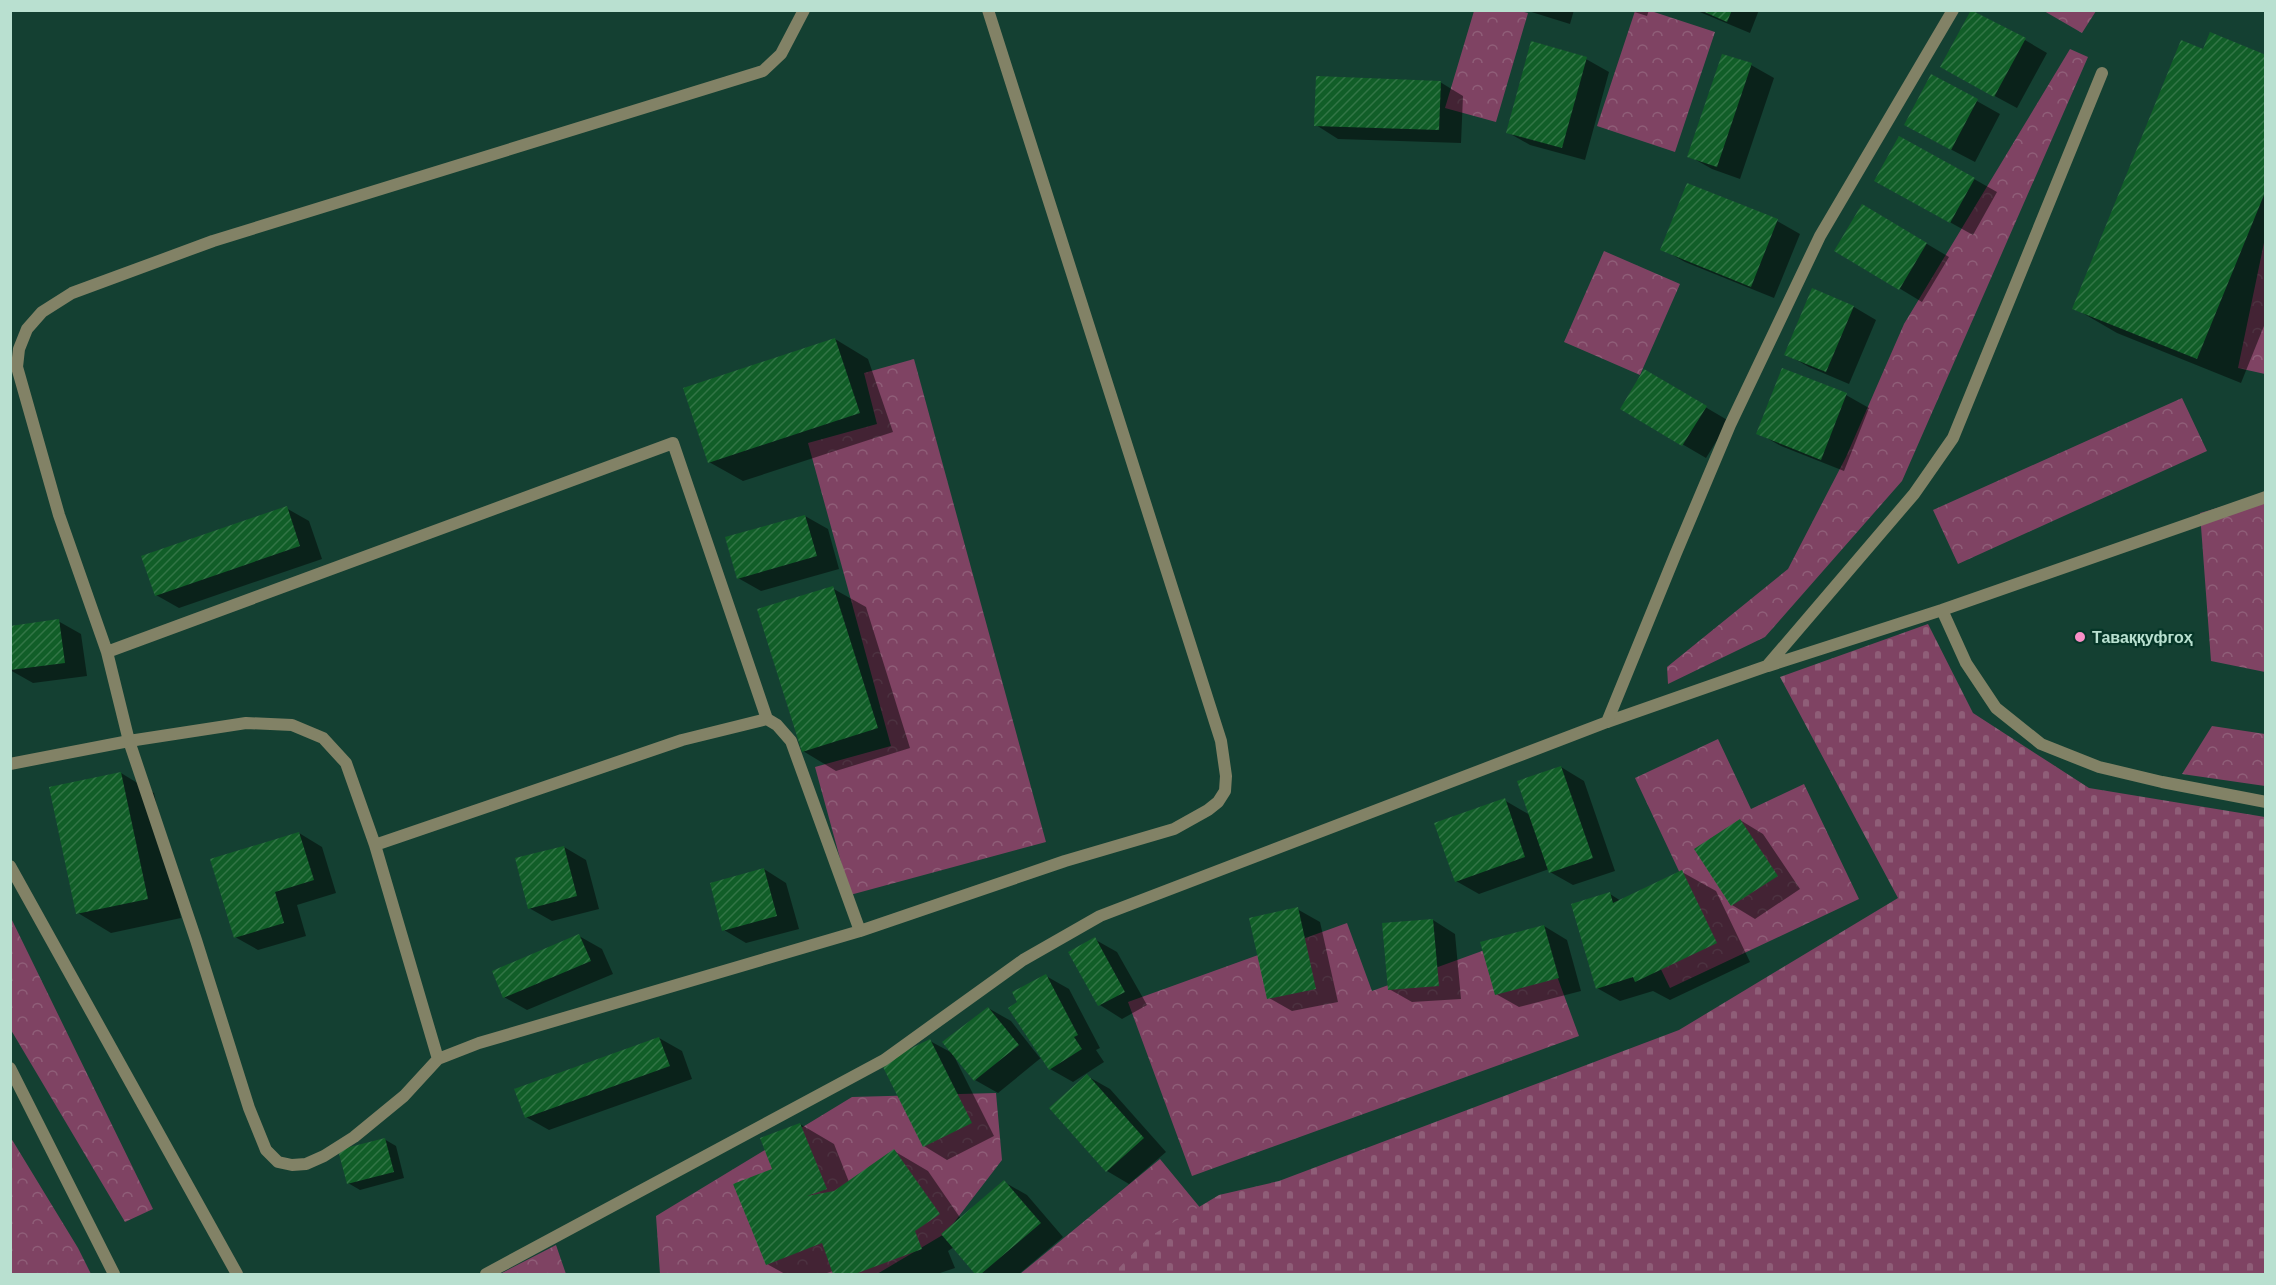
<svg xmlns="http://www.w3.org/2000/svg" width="2276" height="1285" font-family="Arial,sans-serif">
	<defs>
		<pattern id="forest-crowns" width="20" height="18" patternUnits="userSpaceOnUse" patternTransform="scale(1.5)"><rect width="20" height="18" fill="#7f4363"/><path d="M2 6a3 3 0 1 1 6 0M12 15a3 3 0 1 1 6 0" fill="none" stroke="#8f5e78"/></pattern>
		<pattern id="cemetery-stones" width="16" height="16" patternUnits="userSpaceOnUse" patternTransform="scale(1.5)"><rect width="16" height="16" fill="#7f4363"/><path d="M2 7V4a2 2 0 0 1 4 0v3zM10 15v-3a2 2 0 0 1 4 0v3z" fill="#8f5e78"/></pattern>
		<pattern id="building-hatch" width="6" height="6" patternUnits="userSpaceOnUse" patternTransform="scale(1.5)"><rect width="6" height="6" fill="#115e28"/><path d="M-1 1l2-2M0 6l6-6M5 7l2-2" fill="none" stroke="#327546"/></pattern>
	</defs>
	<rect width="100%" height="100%" fill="#144032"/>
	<!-- forest -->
	<path fill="url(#forest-crowns)" d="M 1474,11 L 1520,11 L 1528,13 L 1496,122 L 1445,108 Z
		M 1635,11 L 1651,11 L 1715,32 L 1675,152 L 1597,126 Z
		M 2044,11 L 2096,11 L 2082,33 Z
		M 2070,49 L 2088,57 L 1902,481 L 1765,637 L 1668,684 L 1667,667 L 1788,569 L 1846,457 L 1904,324 Z
		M 2265,238 L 2265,374 L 2238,368 Z
		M 1604,251 L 1680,284 L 1640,375 L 1564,342 Z
		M 914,359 L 1046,842 L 850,895 L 815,767 L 891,746 L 808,443 L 877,424 L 864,373 Z
		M 2182,398 L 2207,451 L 1958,564 L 1933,510 Z
		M 2265,494 L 2265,672 L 2211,661 L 2200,513 Z
		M 2212,726 L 2265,734 L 2265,786 L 2182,774 Z
		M 1718,739 L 1751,809 L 1804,784 L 1859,899 L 1670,988 L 1641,928 L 1694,903 L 1635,778 Z
		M 10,916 L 153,1209 L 125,1222 L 11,1030 Z
		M 1347,923 L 1372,991 L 1540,930 L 1579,1036 L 1192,1176 L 1128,1002 Z
		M 996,1093 L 1002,1160 L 946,1233 L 877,1274 L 660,1274 L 656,1216 L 852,1097 Z
		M 11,1138 L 78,1248 L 91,1274 L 11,1274 Z
		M 1160,1159 L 1216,1227 L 1180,1274 L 1020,1274 Z
		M 556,1245 L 566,1274 L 500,1274 Z"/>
	<!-- cemetery -->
	<path fill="url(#cemetery-stones)" d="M 1928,624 L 1973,713 L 2089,788 L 2265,817 L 2265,1274 L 1113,1274 L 1149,1237 L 1219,1195 L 1279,1181 L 1679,1030 L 1898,898 L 1780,677 Z"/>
	<!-- shadow -->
	<path fill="#0007" d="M 1525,10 L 1574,10 L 1570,24 Z
		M 1628,10 L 1649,10 L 1647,16 Z
		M 1695,10 L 1759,10 L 1750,33 Z
		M 2025,40 L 2047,53 L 2017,108 L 1965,80 Z
		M 2204,51 L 2266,56 L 2266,321 L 2241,383 L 2117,333 L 2074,308 Z
		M 1723,56 L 1751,65 L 1774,78 L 1740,179 L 1712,169 L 1689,156 Z
		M 1586,59 L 1609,72 L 1585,160 L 1530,145 L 1507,132 Z
		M 1932,76 L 2000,114 L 1975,162 L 1929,138 Z
		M 1440,82 L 1463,96 L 1461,143 L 1338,139 L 1316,125 Z
		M 1974,179 L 1997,192 L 1973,235 L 1899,194 Z
		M 1885,219 L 1949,257 L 1922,302 L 1836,250 Z
		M 1777,221 L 1800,234 L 1774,298 L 1685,262 L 1662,249 Z
		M 1813,290 L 1854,307 L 1876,320 L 1849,384 L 1809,367 L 1786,354 Z
		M 835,339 L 868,359 L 893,432 L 743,481 L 709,462 Z
		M 1644,371 L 1729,421 L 1706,458 L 1622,409 Z
		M 1846,395 L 1869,408 L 1844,471 L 1781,446 L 1758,433 Z
		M 286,508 L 309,521 L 322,559 L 179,608 L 156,595 Z
		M 805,516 L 828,529 L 839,569 L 761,591 L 738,578 Z
		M 832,588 L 866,607 L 910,748 L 836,771 L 803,751 Z
		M 58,621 L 81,634 L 87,676 L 33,683 L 10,670 L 10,627 Z
		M 1561,767 L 1584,781 L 1615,871 L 1573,885 L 1550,872 L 1549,869 L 1479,894 L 1456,881 L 1504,800 L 1530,815 Z
		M 121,773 L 154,793 L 181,918 L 111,933 L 78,913 Z
		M 1740,820 L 1763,834 L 1800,889 L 1755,919 L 1732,905 Z
		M 299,833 L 322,847 L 336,893 L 297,905 L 306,936 L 258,950 L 235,937 Z
		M 564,847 L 586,860 L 599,909 L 552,921 L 529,908 Z
		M 764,869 L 786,883 L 799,929 L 746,943 L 724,930 Z
		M 1682,872 L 1716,891 L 1750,962 L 1670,1000 L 1653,991 L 1620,1001 L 1597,988 L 1610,894 L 1621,901 Z
		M 1297,909 L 1320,922 L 1338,1002 L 1292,1011 L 1269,998 Z
		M 1433,920 L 1455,934 L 1461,999 L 1412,1002 L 1389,989 Z
		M 1544,926 L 1567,940 L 1581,991 L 1519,1007 L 1496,994 Z
		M 579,936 L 602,949 L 613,974 L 527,1010 L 504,997 Z
		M 1094,939 L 1117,952 L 1147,1005 L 1122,1019 L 1100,1005 L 1070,953 Z
		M 1046,976 L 1069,989 L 1100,1048 L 1096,1050 L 1104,1062 L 1073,1082 L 1050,1069 L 1042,1057 L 998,1093 L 975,1080 L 954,1056 L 994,1136 L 947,1160 L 924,1146 L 930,1041 L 954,1054 L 988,1008 L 1011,1021 L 1040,1058 L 1042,1057 Z
		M 659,1038 L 682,1051 L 692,1079 L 549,1130 L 526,1117 Z
		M 1087,1076 L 1110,1089 L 1166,1152 L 1129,1184 L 1107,1171 Z
		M 800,1124 L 834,1144 L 849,1182 L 894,1151 L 928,1171 L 961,1219 L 1004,1182 L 1027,1195 L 1063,1237 L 1019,1274 L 977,1274 L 954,1247 L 948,1251 L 955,1268 L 937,1274 L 834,1274 L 833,1271 L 824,1274 L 785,1274 L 767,1264 L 774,1170 Z
		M 384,1139 L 396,1146 L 404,1178 L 360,1190 L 348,1183 Z"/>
	<!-- building -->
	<path fill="url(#building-hatch)" d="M 1700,10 L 1732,10 L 1727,22 Z
		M 1971,10 L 2026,38 L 1994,97 L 1940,67 Z
		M 2210,32 L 2266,55 L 2266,190 L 2197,359 L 2072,309 L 2181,40 L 2203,49 Z
		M 1531,41 L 1587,57 L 1562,148 L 1506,133 Z
		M 1722,54 L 1752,63 L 1717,167 L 1687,157 Z
		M 1931,74 L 1978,99 L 1951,150 L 1904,125 Z
		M 1316,76 L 1441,81 L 1439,130 L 1314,126 Z
		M 1899,136 L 1975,178 L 1950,223 L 1874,181 Z
		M 1687,183 L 1778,219 L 1751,287 L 1660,250 Z
		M 1862,204 L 1927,243 L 1899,290 L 1834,251 Z
		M 1812,288 L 1854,306 L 1826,372 L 1784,355 Z
		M 835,338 L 860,413 L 708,463 L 683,388 Z
		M 1782,368 L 1847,393 L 1821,460 L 1756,434 Z
		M 1644,369 L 1707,406 L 1682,446 L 1620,409 Z
		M 287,506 L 300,546 L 155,596 L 141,556 Z
		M 805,515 L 817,556 L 737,579 L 725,537 Z
		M 833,586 L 878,728 L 802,752 L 757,609 Z
		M 59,619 L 65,663 L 10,670 L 10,626 Z
		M 1561,766 L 1593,858 L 1549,873 L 1517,781 Z
		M 121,772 L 148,899 L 76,914 L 49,787 Z
		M 1505,798 L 1525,857 L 1455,882 L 1434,823 Z
		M 1740,819 L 1778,876 L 1731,906 L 1694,849 Z
		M 299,832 L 314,880 L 275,892 L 284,923 L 234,938 L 210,859 Z
		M 564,846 L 577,896 L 528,909 L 515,858 Z
		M 764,868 L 777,916 L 722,931 L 710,883 Z
		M 1682,870 L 1717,943 L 1635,982 L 1633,977 L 1596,989 L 1571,904 L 1610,892 L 1613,903 Z
		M 1298,907 L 1316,989 L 1267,999 L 1249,918 Z
		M 1433,919 L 1439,986 L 1388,990 L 1382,923 Z
		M 1544,925 L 1559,978 L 1495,995 L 1480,942 Z
		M 579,934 L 591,961 L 503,998 L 492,971 Z
		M 1095,937 L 1125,992 L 1098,1006 L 1068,952 Z
		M 1046,974 L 1078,1035 L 1074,1037 L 1082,1049 L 1049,1070 L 1008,1008 L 1017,1002 L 1012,992 Z
		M 988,1007 L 1019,1045 L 974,1081 L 942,1042 Z
		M 659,1037 L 670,1066 L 525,1118 L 514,1089 Z
		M 930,1039 L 972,1123 L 923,1147 L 881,1063 Z
		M 1087,1074 L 1144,1138 L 1106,1172 L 1049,1108 Z
		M 800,1123 L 827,1189 L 807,1196 L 834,1191 L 894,1149 L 940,1214 L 915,1231 L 922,1249 L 855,1274 L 833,1274 L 822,1243 L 766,1265 L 733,1184 L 772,1169 L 760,1138 Z
		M 385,1138 L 394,1172 L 347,1184 L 338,1150 Z
		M 1004,1180 L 1041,1223 L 981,1274 L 975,1274 L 941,1234 Z"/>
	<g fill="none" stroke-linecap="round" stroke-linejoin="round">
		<!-- service -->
		<path stroke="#828266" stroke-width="12" d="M 804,10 L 781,54 L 763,71 L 213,241 L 72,293 L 42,312 L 27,329 L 19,349 L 17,367 L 59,515 L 107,652 L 129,741 L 196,940 L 249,1108 L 266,1150 L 278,1162 L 292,1165 L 306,1164 L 324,1156 L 354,1137 L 404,1096 L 438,1059 L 479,1043 L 860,931 L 1065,861 L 1174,829 L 1208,810 L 1218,802 L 1225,791 L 1226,776 L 1221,741 L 988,10
			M 1942,610 L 1966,663 L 1996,708 L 2041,744 L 2099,767 L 2162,782 L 2266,802
			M 107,652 L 673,443 L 767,719
			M 1768,666 L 1942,610 L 2266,497
			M 1607,722 L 1767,666 L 1914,494 L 1953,438 L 2102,73
			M 10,764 L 129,741 L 246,723 L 292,725 L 323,738 L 346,763 L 375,845 L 438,1059
			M 375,845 L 682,740 L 767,719 L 777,725 L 791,741 L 860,931
			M 10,866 L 237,1274
			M 10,1068 L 114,1274"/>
		<!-- minor -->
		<path stroke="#828266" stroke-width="12" d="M 486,1274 L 884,1060 L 1023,960 L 1100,916 L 1607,722 L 1676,553 L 1730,425 L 1820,236 L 1953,10"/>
	</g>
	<!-- markers -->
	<circle fill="#fa8fc7" stroke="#063628" stroke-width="2" cx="2080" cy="637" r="6"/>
	<g text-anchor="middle" stroke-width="4.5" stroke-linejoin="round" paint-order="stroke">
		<!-- poi labels -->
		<g font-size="16" font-weight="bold" fill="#b9e0d0" stroke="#063628" text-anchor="start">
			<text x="2092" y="643">Таваққуфгоҳ</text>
		</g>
	</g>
	<!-- border -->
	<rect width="2276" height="1285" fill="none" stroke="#b9e0d0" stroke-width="24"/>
</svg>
